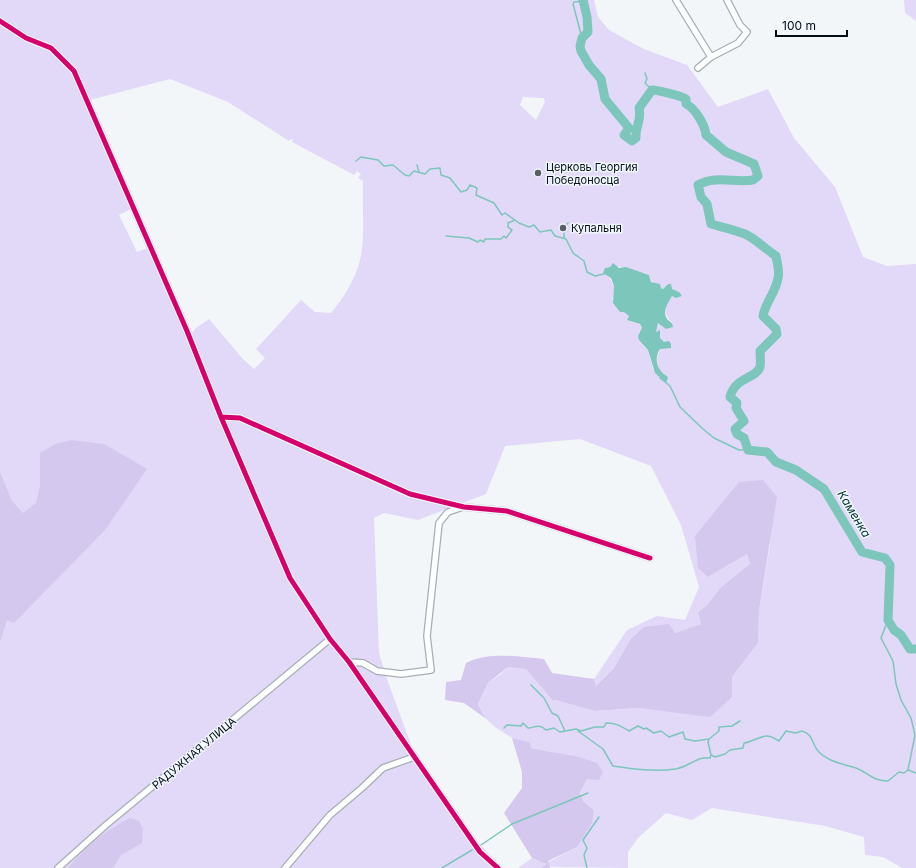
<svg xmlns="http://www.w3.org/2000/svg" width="916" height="868" font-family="Inter,sans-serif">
	<rect width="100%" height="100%" fill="#f3f6f9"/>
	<!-- green -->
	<path fill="#e2d8f8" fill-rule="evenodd" d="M 0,0 L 594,0 L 598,17 L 609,30 L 644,49 L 687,65 L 718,107 L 768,89 L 794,138 L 835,187 L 863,257 L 887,266 L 916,264 L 916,868 L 902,868 L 883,857 L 865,855 L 864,837 L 825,826 L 712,808 L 692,820 L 666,813 L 638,838 L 628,852 L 628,868 L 549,867 L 548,862 L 577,847 L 594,810 L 583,801 L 580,793 L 587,779 L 558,753 L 531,748 L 530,742 L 512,738 L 495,727 L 485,718 L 478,704 L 488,683 L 501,674 L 508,667 L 526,669 L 553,701 L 555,700 L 595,711 L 639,708 L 667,711 L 732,697 L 732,677 L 758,643 L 759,611 L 770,545 L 771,527 L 708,577 L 747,554 L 750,564 L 721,587 L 707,605 L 698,612 L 701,624 L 675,633 L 630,640 L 614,668 L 596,686 L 594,679 L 627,630 L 657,616 L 685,620 L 699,587 L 681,525 L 651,466 L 580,439 L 505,446 L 486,494 L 418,520 L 384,513 L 374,518 L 379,653 L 387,679 L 414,753 L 476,841 L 503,868 L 0,868 ZM 170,79 L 228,102 L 289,141 L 291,139 L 293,140 L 292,142 L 354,175 L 357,171 L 361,174 L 358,178 L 363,181 C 362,205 365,232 361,256 C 357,276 344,298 331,313 L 315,312 L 301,300 L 256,349 L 265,358 L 254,369 L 243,359 L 209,319 L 196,328 L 187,339 L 148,248 L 137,252 L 119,215 L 131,209 L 86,101 ZM 523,97 L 544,98 L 545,102 L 536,120 L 520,105 ZM 616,266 L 644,273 L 649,275 C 650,282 656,286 663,289 L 668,284 L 672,289 L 679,292 C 668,298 659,312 672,322 L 662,325 L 658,323 L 656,332 L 660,330 L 660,338 L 664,343 C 657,355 654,360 661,373 L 653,369 L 648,350 L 643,345 L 642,328 L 639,324 L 627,320 L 629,316 L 612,299 C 619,286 608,279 605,268 Z
		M 904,0 L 916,0 L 916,21 L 905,13 Z
		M 532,858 L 546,864 L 541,868 L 518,868 Z"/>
	<!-- forest -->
	<path fill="#d5c8ee" d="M 71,440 L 104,444 L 147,469 L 105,530 L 14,623 L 7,620 L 0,642 L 0,472 L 12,501 L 23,513 L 36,503 L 40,486 L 40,453 L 55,444 Z
		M 763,480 L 777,497 L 759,611 L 758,643 L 732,677 L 732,697 L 710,717 L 639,708 L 595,711 L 555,700 L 553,701 L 526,669 L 508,667 L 488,683 L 478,704 L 485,718 L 464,703 L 445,700 L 446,682 L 461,680 L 466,663 C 490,651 518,657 544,659 L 552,673 L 594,679 L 596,686 L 614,668 L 630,640 L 644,627 L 669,624 L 675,633 L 701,624 L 698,612 L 707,605 L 721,587 L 750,564 L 747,554 L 708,577 L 698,568 L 695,536 L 739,482 Z
		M 512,738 L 530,742 L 531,748 L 579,757 L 597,763 L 603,772 L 599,780 L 587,779 L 580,793 L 583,801 L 594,810 L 592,823 L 577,847 L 548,861 L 550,868 L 541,868 L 546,864 L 532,858 L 504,813 L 522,788 L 522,772 Z
		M 130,818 L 139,821 L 143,829 L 142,843 L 121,855 L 113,868 L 68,868 C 87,845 103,832 130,818 Z"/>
	<!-- water -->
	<path fill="#7dc6bb" d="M 613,263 L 619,268 L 626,267 L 649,275 L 651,282 L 660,284 L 661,288 L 663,289 L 668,284 L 671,284 L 672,289 L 679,292 L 682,296 L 676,298 L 672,296 C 668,303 662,311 667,319 C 670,322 672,322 673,327 L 666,329 L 658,323 L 656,332 L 660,330 L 660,338 L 664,342 L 669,341 L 671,344 L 671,348 L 660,349 C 653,360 658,371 668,377 L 666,383 L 655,373 L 648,350 L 639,340 L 638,336 L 642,328 L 640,324 L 627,320 L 629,316 L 624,312 L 620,312 L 613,303 L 614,286 L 611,278 L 603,273 L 605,268 L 610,267 Z"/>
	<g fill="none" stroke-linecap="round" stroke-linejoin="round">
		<!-- stream -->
		<path stroke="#7dc6bb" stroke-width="1.5" d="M 582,38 L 573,4 L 574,2 L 583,1
			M 645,73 L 647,79 L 645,83 L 652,90
			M 356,161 L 361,157 L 378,160 L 384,166 L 393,165 L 405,175 L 409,176 L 414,171 L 425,174 L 430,169 L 440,168 L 441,175 L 450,178 L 461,192 L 467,190 L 470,185 L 477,188 L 476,195 L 494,203 L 502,215 L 505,213 L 519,223 L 529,227 L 534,225 L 540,232 L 551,230 L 555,236 L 566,239 L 573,253 L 584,261 L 587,272 L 595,276 L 604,274
			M 417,165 L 419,172
			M 567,224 L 568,223
			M 446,236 L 469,238 L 478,242 L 480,240 L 484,242 L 485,239 L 501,239 L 504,236 L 506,238 L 512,230 L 508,227 L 508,223 L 515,220
			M 564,237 L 564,228 L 566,225
			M 660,378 L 670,386 L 680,407 L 703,429 L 714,438 L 739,450 L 748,450
			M 888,620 L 881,638 L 893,661 L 896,684 L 901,700 L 911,718 L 915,735 L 908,770
			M 531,685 L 544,698 L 552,713 L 558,716 L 565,731
			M 504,728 L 507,725 L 521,726 L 523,723 L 528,728 C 534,728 539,723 546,730 L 554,728 L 560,732 L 576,729 L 581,731 L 595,727 L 604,727 L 606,723 C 616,723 621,726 629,731 L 638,726 L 644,729 L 646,728 L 654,733 L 661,731 L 669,737 L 683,732 L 685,739 L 695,741 L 709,739 L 719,731 L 719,727 L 732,726 L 740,721
			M 578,731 L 603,749 L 613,766 C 633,769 655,772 675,769 C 687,768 697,756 710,758 L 711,755
			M 709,739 L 708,742 L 711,755 L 715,757 L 725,754 L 730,750 L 743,748 L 744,743 C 752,742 758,737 766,736 C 771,735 775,739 779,741 L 786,731 L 795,733 L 802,731 C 814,734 812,746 819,752 C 829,762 843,764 856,768 C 869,773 872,781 888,781 L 899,772 L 904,773 L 908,770 L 916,773
			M 481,845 L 512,824 L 588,793
			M 442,868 L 472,850
			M 587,868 L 584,855 L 587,848 L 583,840 L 599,817"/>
		<!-- river -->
		<path stroke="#7dc6bb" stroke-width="9" d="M 583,0 L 587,17 L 588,32 L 582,38 L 580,46 L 581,51 L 589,65 L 601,79 L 605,99 L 629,128 L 624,135 L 632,141 L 636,138 C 635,126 642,121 639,108 L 652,90 C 657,90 682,96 686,99 L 686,104 C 695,108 705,125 706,135 L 726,152 L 754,164 L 758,176 L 753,180 C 734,183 716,175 698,185 L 701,197 L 707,204 L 711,224 C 722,227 735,230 745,234 C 753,237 767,250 776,256 C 777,263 780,271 778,278 C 776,292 765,303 763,316 L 776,329 L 777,334 L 760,351 C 760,355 761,362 760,367 C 756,379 735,377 730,397 L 737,403 L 736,408 L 744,421 L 735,429 L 737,434 L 744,438 L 748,450 L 767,452 L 776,462 L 796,470 L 824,489 L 862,552 L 885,558 L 890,565 L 888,620 L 894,630 L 901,635 L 910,649 L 916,649"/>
		<!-- minor casing -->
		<g stroke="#a7aeb4" stroke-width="8">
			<path id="minor" d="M 676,0 L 711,57
				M 0,21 L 26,38 L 51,48 L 74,71 L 187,331 L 221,417 L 290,578 L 330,639 L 349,662 L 480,852 L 498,868
				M 698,68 L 711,57 L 738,43 L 747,32 L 740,25 L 727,0
				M 221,417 L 240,418 L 410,494 L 464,507 L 507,511 L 650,558
				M 349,662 L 363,663 L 377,671 L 401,674 L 431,670 L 427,636 L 439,523 L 448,512 L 463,507
				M 58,868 L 106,825 L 330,639
				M 285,868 L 330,815 L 362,788 L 383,768 L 414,757"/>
		</g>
		<!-- minor -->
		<use href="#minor" stroke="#fdfefe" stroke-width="5.5"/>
		<!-- cycleway casing -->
		<g stroke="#f0f7fc" stroke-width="8">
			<path id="cycleway" d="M 0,21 L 26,38 L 51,48 L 74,71 L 187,331 L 221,417 L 290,578 L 330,639 L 349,662 L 480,852 L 498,868
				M 221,417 L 240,418 L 410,494 L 464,507 L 507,511 L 650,558"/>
		</g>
		<!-- cycleway -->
		<use href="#cycleway" stroke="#d6006c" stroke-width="5"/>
	</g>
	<!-- markers -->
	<g fill="#575f65" stroke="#f0f7fc" stroke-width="1.5">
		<circle cx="538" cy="173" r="4"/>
		<circle cx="563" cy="228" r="4"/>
	</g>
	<g text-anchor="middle" stroke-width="3" stroke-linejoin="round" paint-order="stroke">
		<!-- poi labels -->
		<g font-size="11" fill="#030d15" stroke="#f0f7fc" text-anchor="start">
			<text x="546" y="171">Церковь Георгия<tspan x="546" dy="13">Победоносца</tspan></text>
			<text x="571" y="232">Купальня</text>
		</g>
		<!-- street labels -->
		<g font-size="11" fill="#030d15" stroke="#f0f7fc">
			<text transform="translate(194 753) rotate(-40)" y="4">РАДУЖНАЯ УЛИЦА</text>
		</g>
		<!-- water labels -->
		<g font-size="12" font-style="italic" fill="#01332c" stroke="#f0f7fc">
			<text transform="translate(854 514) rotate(59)" y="4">Каменка</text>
		</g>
	</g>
	<!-- scale -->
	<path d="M776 30v6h71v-6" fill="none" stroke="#030d15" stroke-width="2"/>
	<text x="782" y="30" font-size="12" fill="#030d15" stroke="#f0f7fc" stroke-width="3" paint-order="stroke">100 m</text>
</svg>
